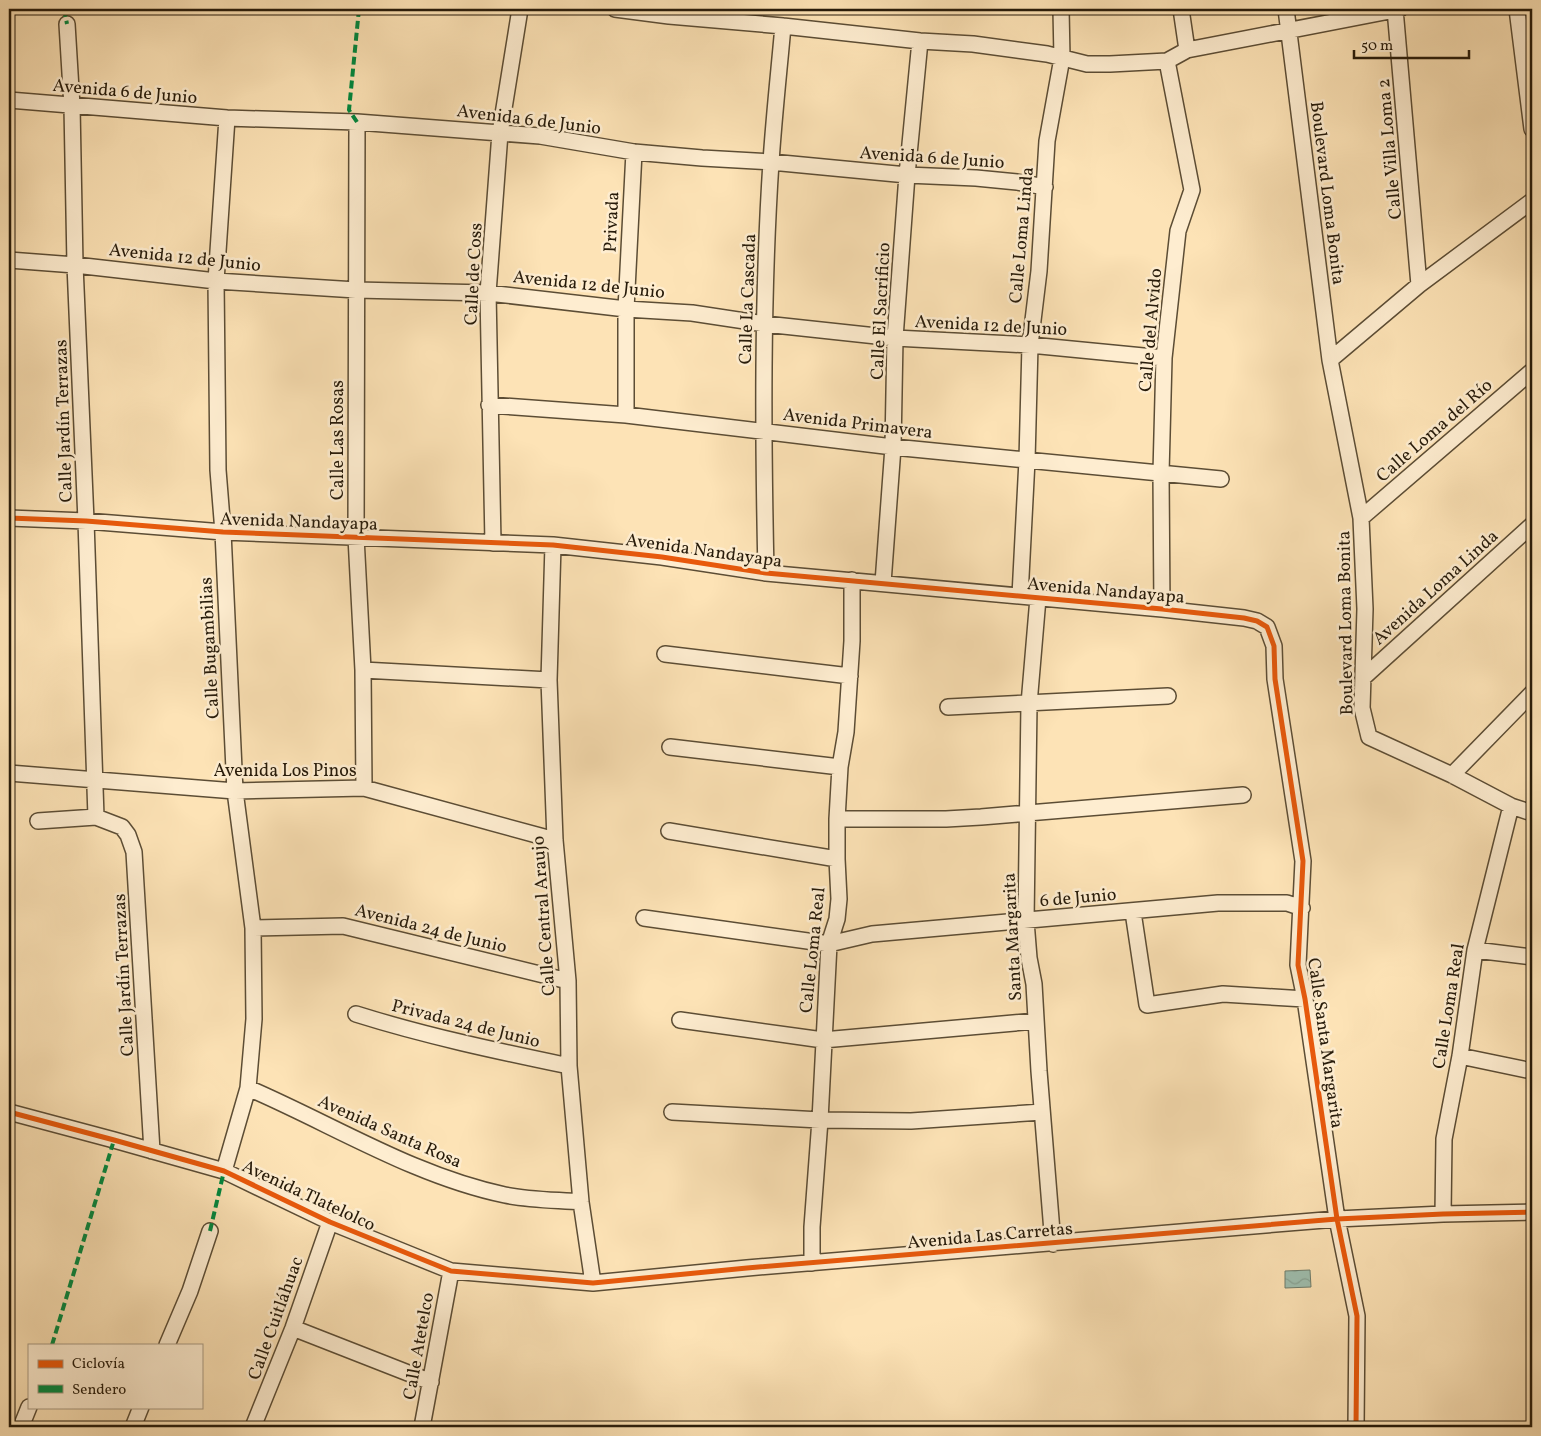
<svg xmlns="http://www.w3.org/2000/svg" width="1541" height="1436" font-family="Vollkorn,serif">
	<defs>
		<pattern id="water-waves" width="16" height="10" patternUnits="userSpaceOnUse" patternTransform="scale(1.25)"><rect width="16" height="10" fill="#9fbeae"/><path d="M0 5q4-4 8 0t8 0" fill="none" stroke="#89a394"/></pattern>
	</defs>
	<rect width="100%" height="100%" fill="#fde3b6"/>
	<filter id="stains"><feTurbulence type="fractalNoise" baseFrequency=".004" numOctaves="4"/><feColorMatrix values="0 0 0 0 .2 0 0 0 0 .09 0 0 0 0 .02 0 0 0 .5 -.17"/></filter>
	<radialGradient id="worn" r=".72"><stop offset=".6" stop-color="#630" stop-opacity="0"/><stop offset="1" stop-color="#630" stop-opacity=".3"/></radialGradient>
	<!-- water -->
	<path fill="url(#water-waves)" stroke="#6f7d6c" d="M 1310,1270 L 1311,1287 L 1285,1288 L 1285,1271 Z"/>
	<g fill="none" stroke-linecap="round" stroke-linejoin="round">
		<!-- minor casing -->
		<g stroke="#5c4d35" stroke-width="18">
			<path id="minor" d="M 615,9 L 669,16 L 783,26 L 920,41 L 973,44 L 1047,54 L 1087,64 L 1110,64 L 1167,61 L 1187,50 L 1400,9
				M 1181,9 L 1187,50
				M 1286,9 L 1330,360 L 1361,518 L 1365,609 L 1362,708 L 1369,737 L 1452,775 L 1511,806 L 1532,813
				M 1395,9 L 1419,285
				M 1517,9 L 1532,129
				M 67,24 L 72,106 L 75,265 L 86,521 L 96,817
				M 9,100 L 227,118 L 357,122 L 500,133 L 540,136 L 634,152 L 702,158 L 771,162 L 907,175 L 976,178 L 1017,182 L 1045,187
				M 357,122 L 356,537 L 363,670 L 364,788
				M 9,260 L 75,265 L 216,281 L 356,290 L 488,293 L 626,309 L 692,313 L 765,324 L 895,338 L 1030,345 L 1164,358
				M 1330,360 L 1419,285 L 1532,201
				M 489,405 L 626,415 L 893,447 L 1221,479
				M 626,415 L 626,309 L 634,152
				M 9,518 L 86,521 L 223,532 L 553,545 L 662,557 L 766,573 L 1162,609 L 1244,618 L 1257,621 L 1267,627 L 1274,646 L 1275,679 L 1303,861 L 1298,965 L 1305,999 L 1337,1219 L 1357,1316 L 1356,1427
				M 1361,518 L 1532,371
				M 493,543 L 488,293 L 500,133 L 520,9
				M 553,545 L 549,680 L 555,840 L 568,981 L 569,1066 L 581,1202 L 593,1283
				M 766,573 C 763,436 762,299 771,162 C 774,116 779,71 783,26
				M 883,583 L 893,447 L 895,338 L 907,175 L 920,41
				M 1020,596 L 1027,460 L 1030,345 L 1039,271 L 1047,141 L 1062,58 L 1061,9
				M 1038,598 L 1029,704 L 1026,921 L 1029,958 L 1034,984 L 1039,1071 L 1053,1244
				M 1162,609 L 1161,473 L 1164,358 L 1178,231 L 1192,190 L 1167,61
				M 665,654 L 850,676
				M 363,670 L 549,680
				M 1364,677 L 1532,525
				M 948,707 L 1168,696
				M 670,747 L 840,767
				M 9,773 L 235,791 L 364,788 L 555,840
				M 1452,775 L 1532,693
				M 837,819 L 946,819 L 981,817 L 1243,795
				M 38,821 L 96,817 L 122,827 L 128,835 L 134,852 L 152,1151
				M 669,831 L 837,859
				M 1133,912 L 1147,1005 L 1223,994 L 1305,999
				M 644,918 L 829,944 L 872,934 L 1218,903 L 1287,903 L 1302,908
				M 253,928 L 343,926 L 568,981
				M 1475,950 L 1532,957
				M 356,1014 C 426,1036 497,1051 569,1066
				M 680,1020 L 823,1040 L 1036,1021
				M 1460,1056 L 1532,1071
				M 248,1088 C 332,1124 414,1176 505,1195 C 529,1200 556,1200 581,1202
				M 9,1112 L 114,1140 L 224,1171 L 330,1222 L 451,1271 L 593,1283 L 747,1268 L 1337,1219 L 1443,1214 L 1532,1212
				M 672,1112 L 820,1120 L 911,1121 L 1042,1112
				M 224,1171 L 248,1088 L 254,1019 L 253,928 L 235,791 L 223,532 L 218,470 L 216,281 L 227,118
				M 1443,1214 L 1444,1139 L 1460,1056 L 1475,950 L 1511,806
				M 812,1263 L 812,1227 L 820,1120 L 829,944 L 837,919 L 839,899 L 837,859 L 837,819 L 840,767 L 846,732 L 852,641 L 852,580
				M 293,1328 L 431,1382
				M 167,1345 L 190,1291 L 210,1231
				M 21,1427 L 29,1407
				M 133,1427 L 141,1407
				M 253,1427 L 293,1328 L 330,1222
				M 422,1427 L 451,1271"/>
		</g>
		<!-- minor -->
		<use href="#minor" stroke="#feedd0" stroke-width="15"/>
		<!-- quiet -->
		<path stroke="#00873e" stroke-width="4" stroke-dasharray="8 4" stroke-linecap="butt" d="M 64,9 L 67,24
			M 357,122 L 349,110 L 359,9
			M 210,1231 L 224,1171
			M 52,1345 L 114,1140"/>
		<!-- cycleway casing -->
		<g stroke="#feedd0" stroke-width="8">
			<path id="cycleway" d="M 9,518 L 86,521 L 223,532 L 553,545 L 662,557 L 766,573 L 1162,609 L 1244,618 L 1257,621 L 1267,627 L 1274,646 L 1275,679 L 1303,861 L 1298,965 L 1305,999 L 1337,1219 L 1357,1316 L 1356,1427
				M 9,1112 L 114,1140 L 224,1171 L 330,1222 L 451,1271 L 593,1283 L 747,1268 L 1337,1219 L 1443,1214 L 1532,1212"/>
		</g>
		<!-- cycleway -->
		<use href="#cycleway" stroke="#e8590c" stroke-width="5"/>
	</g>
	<g text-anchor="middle" stroke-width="5" stroke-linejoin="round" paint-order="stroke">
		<!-- street labels -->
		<g font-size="18" fill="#271b0a" stroke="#feedd0">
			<text transform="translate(125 91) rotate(5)" y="6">Avenida 6 de Junio</text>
			<text transform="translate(529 119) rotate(7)" y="6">Avenida 6 de Junio</text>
			<text transform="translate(1389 149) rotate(-95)" y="6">Calle Villa Loma 2</text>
			<text transform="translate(932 157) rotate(4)" y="6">Avenida 6 de Junio</text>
			<text transform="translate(1328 193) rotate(83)" y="6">Boulevard Loma Bonita</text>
			<text transform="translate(611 222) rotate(-87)" y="6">Privada</text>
			<text transform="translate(1021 235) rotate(-85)" y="6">Calle Loma Linda</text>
			<text transform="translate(185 257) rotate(6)" y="6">Avenida 12 de Junio</text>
			<text transform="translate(473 274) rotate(-87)" y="6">Calle de Coss</text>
			<text transform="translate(589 284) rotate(6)" y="6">Avenida 12 de Junio</text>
			<text transform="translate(747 299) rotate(-88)" y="6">Calle La Cascada</text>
			<text transform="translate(880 311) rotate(-87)" y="6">Calle El Sacrificio</text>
			<text transform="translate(991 325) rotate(3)" y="6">Avenida 12 de Junio</text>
			<text transform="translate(1150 330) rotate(-85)" y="6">Calle del Alvido</text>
			<text transform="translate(63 421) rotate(-92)" y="6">Calle Jardín Terrazas</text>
			<text transform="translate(858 423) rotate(7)" y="6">Avenida Primavera</text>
			<text transform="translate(1434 430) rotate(-41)" y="6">Calle Loma del Río</text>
			<text transform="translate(337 440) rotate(-90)" y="6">Calle Las Rosas</text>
			<text transform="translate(299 521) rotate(2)" y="6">Avenida Nandayapa</text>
			<text transform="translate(704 550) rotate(8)" y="6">Avenida Nandayapa</text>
			<text transform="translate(1435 587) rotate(-42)" y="6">Avenida Loma Linda</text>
			<text transform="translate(1106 590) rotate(5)" y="6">Avenida Nandayapa</text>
			<text transform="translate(1345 623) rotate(-91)" y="6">Boulevard Loma Bonita</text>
			<text transform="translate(209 648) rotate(-93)" y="6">Calle Bugambilias</text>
			<text x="285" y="776">Avenida Los Pinos</text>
			<text transform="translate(1078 897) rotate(-5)" y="6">6 de Junio</text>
			<text transform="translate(543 916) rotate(-94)" y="6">Calle Central Araujo</text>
			<text transform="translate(431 928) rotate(14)" y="6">Avenida 24 de Junio</text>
			<text transform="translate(1012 937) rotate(-93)" y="6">Santa Margarita</text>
			<text transform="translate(812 950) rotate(-84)" y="6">Calle Loma Real</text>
			<text transform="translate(123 975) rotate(-93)" y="6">Calle Jardín Terrazas</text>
			<text transform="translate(1448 1006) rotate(-81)" y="6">Calle Loma Real</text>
			<text transform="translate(466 1023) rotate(14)" y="6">Privada 24 de Junio</text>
			<text transform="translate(1326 1043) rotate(82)" y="6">Calle Santa Margarita</text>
			<text transform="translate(390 1131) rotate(24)" y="6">Avenida Santa Rosa</text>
			<text transform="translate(309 1195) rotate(25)" y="6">Avenida Tlatelolco</text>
			<text transform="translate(990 1235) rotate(-5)" y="6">Avenida Las Carretas</text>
			<text transform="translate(275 1318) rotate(-70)" y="6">Calle Cuitláhuac</text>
			<text transform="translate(418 1346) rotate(-80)" y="6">Calle Atetelco</text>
		</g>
	</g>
	<!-- margin -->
	<rect width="1541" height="1436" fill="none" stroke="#fde3b6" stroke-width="30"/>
	<rect x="10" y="10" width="1521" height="1416" fill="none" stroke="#271b0a" stroke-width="2.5"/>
	<rect x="15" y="15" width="1511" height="1406" fill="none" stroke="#271b0a"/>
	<!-- legend -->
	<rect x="28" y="1344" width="175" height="65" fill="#feedd0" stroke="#a89981"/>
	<rect x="38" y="1360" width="25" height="8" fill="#e8590c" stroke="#a89981"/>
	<text x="72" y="1368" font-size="15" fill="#271b0a">Ciclovía</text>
	<rect x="38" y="1385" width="25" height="8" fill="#00873e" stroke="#a89981"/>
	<text x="72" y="1394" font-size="15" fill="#271b0a">Sendero</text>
	<!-- scale -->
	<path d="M1354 50v8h115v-8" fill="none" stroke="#271b0a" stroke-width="2.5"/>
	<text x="1361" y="50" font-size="15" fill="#271b0a" stroke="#feedd0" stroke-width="4" paint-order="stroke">50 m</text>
	<rect width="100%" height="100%" filter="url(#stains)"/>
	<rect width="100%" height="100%" fill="url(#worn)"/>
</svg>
